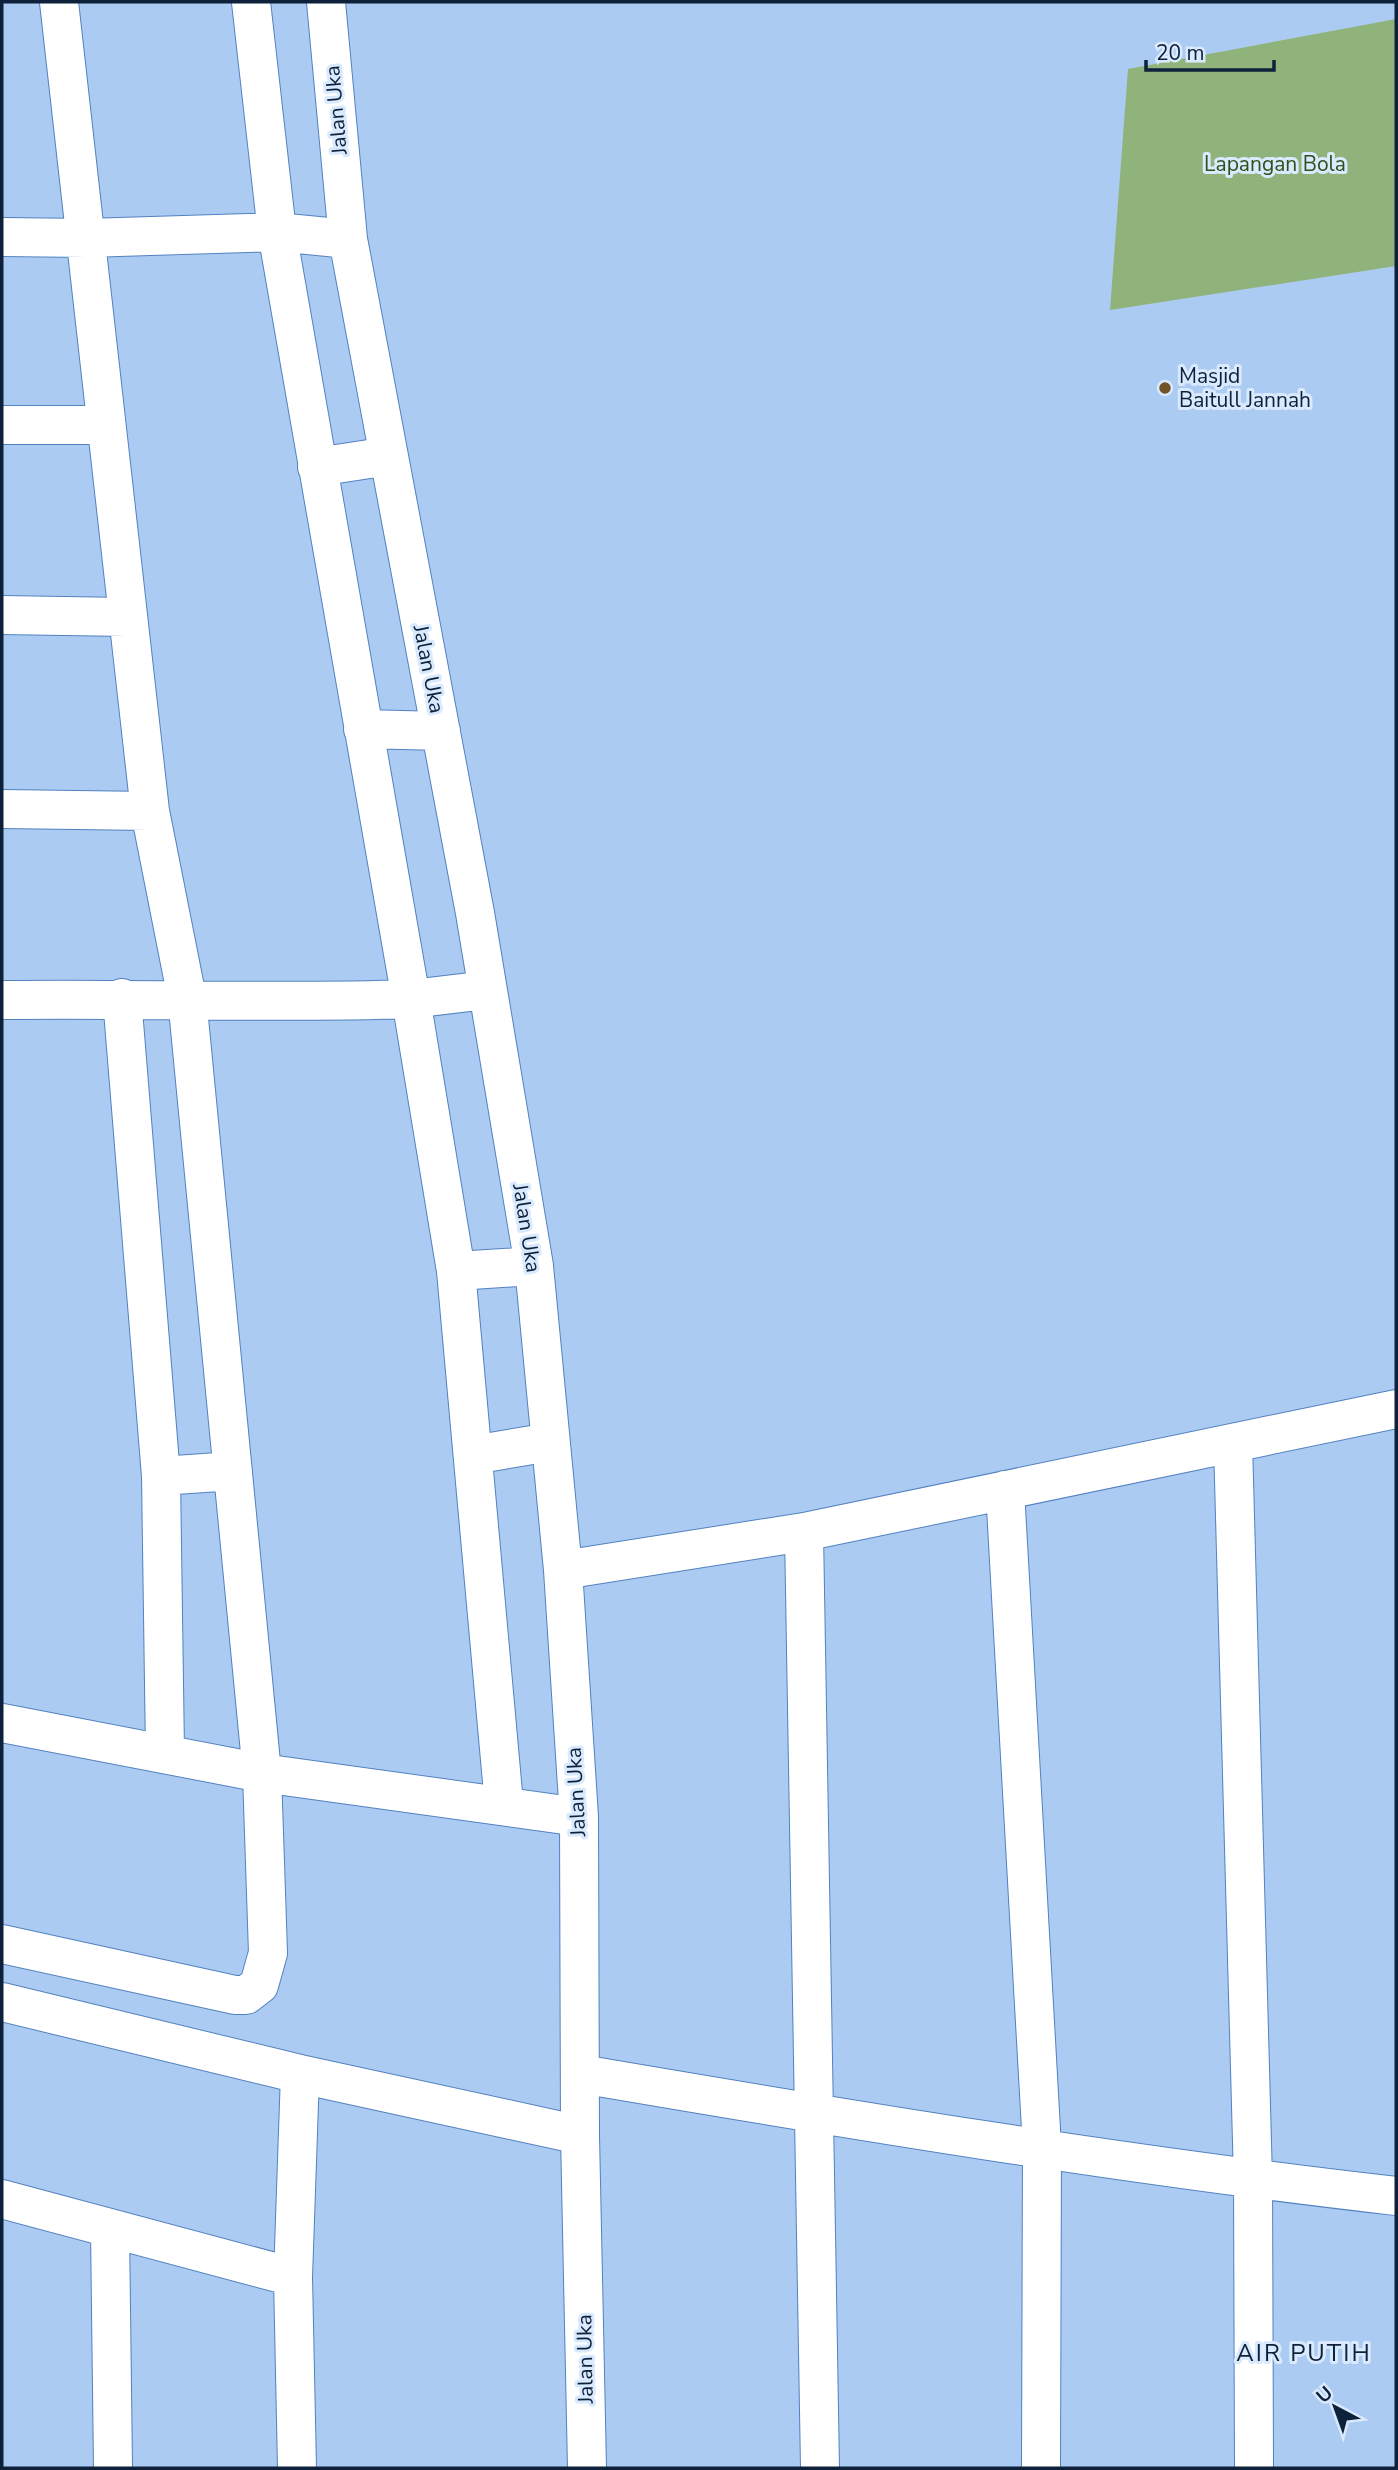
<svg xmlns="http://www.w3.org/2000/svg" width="1398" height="2470" font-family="'Nunito Sans',sans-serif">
	<rect width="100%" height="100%" fill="#accbf2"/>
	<!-- green -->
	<path fill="#90b37c" d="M 1396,19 L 1396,266 L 1110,310 L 1128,69 Z"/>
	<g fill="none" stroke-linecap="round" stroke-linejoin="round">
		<!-- minor casing -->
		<g stroke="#5182c0" stroke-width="40">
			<path id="minor" d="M 251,2 L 277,232 L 411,999 L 487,990
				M 326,2 L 348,239 L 475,913 L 534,1266 L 563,1570 L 579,1817 L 580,2135 L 587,2468
				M 2,237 L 87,238 L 277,232 L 348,239
				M 2,425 L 106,425
				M 317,467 L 389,456
				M 2,615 L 127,617
				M 363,729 L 441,731
				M 2,809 L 150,811 L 59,2
				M 122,998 L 161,1476 L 165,1752
				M 2,1000 C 138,998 275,1004 411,999 L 456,1271 L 504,1804
				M 456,1271 L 534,1266
				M 1233,1443 L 1253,2179 L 1254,2468
				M 473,1455 L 550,1442
				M 161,1476 L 233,1471
				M 1005,1490 L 1042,2147 L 1041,2468
				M 804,1532 L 820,2468
				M 563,1570 L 804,1532 L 1396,1409
				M 2,1723 L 262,1773 L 579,1817
				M 2,1944 L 235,1995 L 246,1995 L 259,1985 L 268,1953 L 262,1773 L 187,998 L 150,811
				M 2,2002 L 300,2074 L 580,2135
				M 581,2074 C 851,2120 1123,2165 1396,2196
				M 2,2199 L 293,2277
				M 110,2229 L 113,2468
				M 297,2468 L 293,2277 L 300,2074"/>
		</g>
		<!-- minor -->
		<use href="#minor" stroke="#fff" stroke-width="38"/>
	</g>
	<!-- markers -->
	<circle fill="#705227" stroke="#daeafe" stroke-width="2.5" cx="1165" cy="388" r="7"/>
	<g text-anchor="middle" stroke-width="6" stroke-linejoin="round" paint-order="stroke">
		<!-- street labels -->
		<g font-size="21" fill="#0d213a" stroke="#daeafe">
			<text transform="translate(336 110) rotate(-95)" y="7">Jalan Uka</text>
			<text transform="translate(429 669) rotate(79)" y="7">Jalan Uka</text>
			<text transform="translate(527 1228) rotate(81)" y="7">Jalan Uka</text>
			<text transform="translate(576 1792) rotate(-93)" y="7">Jalan Uka</text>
			<text transform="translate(585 2359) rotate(-91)" y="7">Jalan Uka</text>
		</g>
		<!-- park labels -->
		<g font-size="21" fill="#2e4e17" stroke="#daeafe">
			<text x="1275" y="171">Lapangan Bola</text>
		</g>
		<!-- poi labels -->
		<g font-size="21" fill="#0d213a" stroke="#daeafe" text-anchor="start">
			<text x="1179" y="383">Masjid<tspan x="1179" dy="24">Baitull Jannah</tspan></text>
		</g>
		<!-- quarter labels -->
		<g font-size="24" letter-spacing="2" fill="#0d213a" stroke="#daeafe">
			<text x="1304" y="2361">AIR PUTIH</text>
		</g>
	</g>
	<!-- border -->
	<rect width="1398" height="2470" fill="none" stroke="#0d213a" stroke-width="7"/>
	<!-- north arrow -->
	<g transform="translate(1335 2407) rotate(319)" stroke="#daeafe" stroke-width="5" paint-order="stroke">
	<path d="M0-5L12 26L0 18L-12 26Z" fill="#0d213a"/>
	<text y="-10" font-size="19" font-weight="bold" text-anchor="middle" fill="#0d213a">U</text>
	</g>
	<!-- scale -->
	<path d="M1146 60v10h128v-10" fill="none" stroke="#0d213a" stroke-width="3.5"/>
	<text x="1156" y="60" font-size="21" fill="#0d213a" stroke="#daeafe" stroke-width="5" paint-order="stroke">20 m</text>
</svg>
